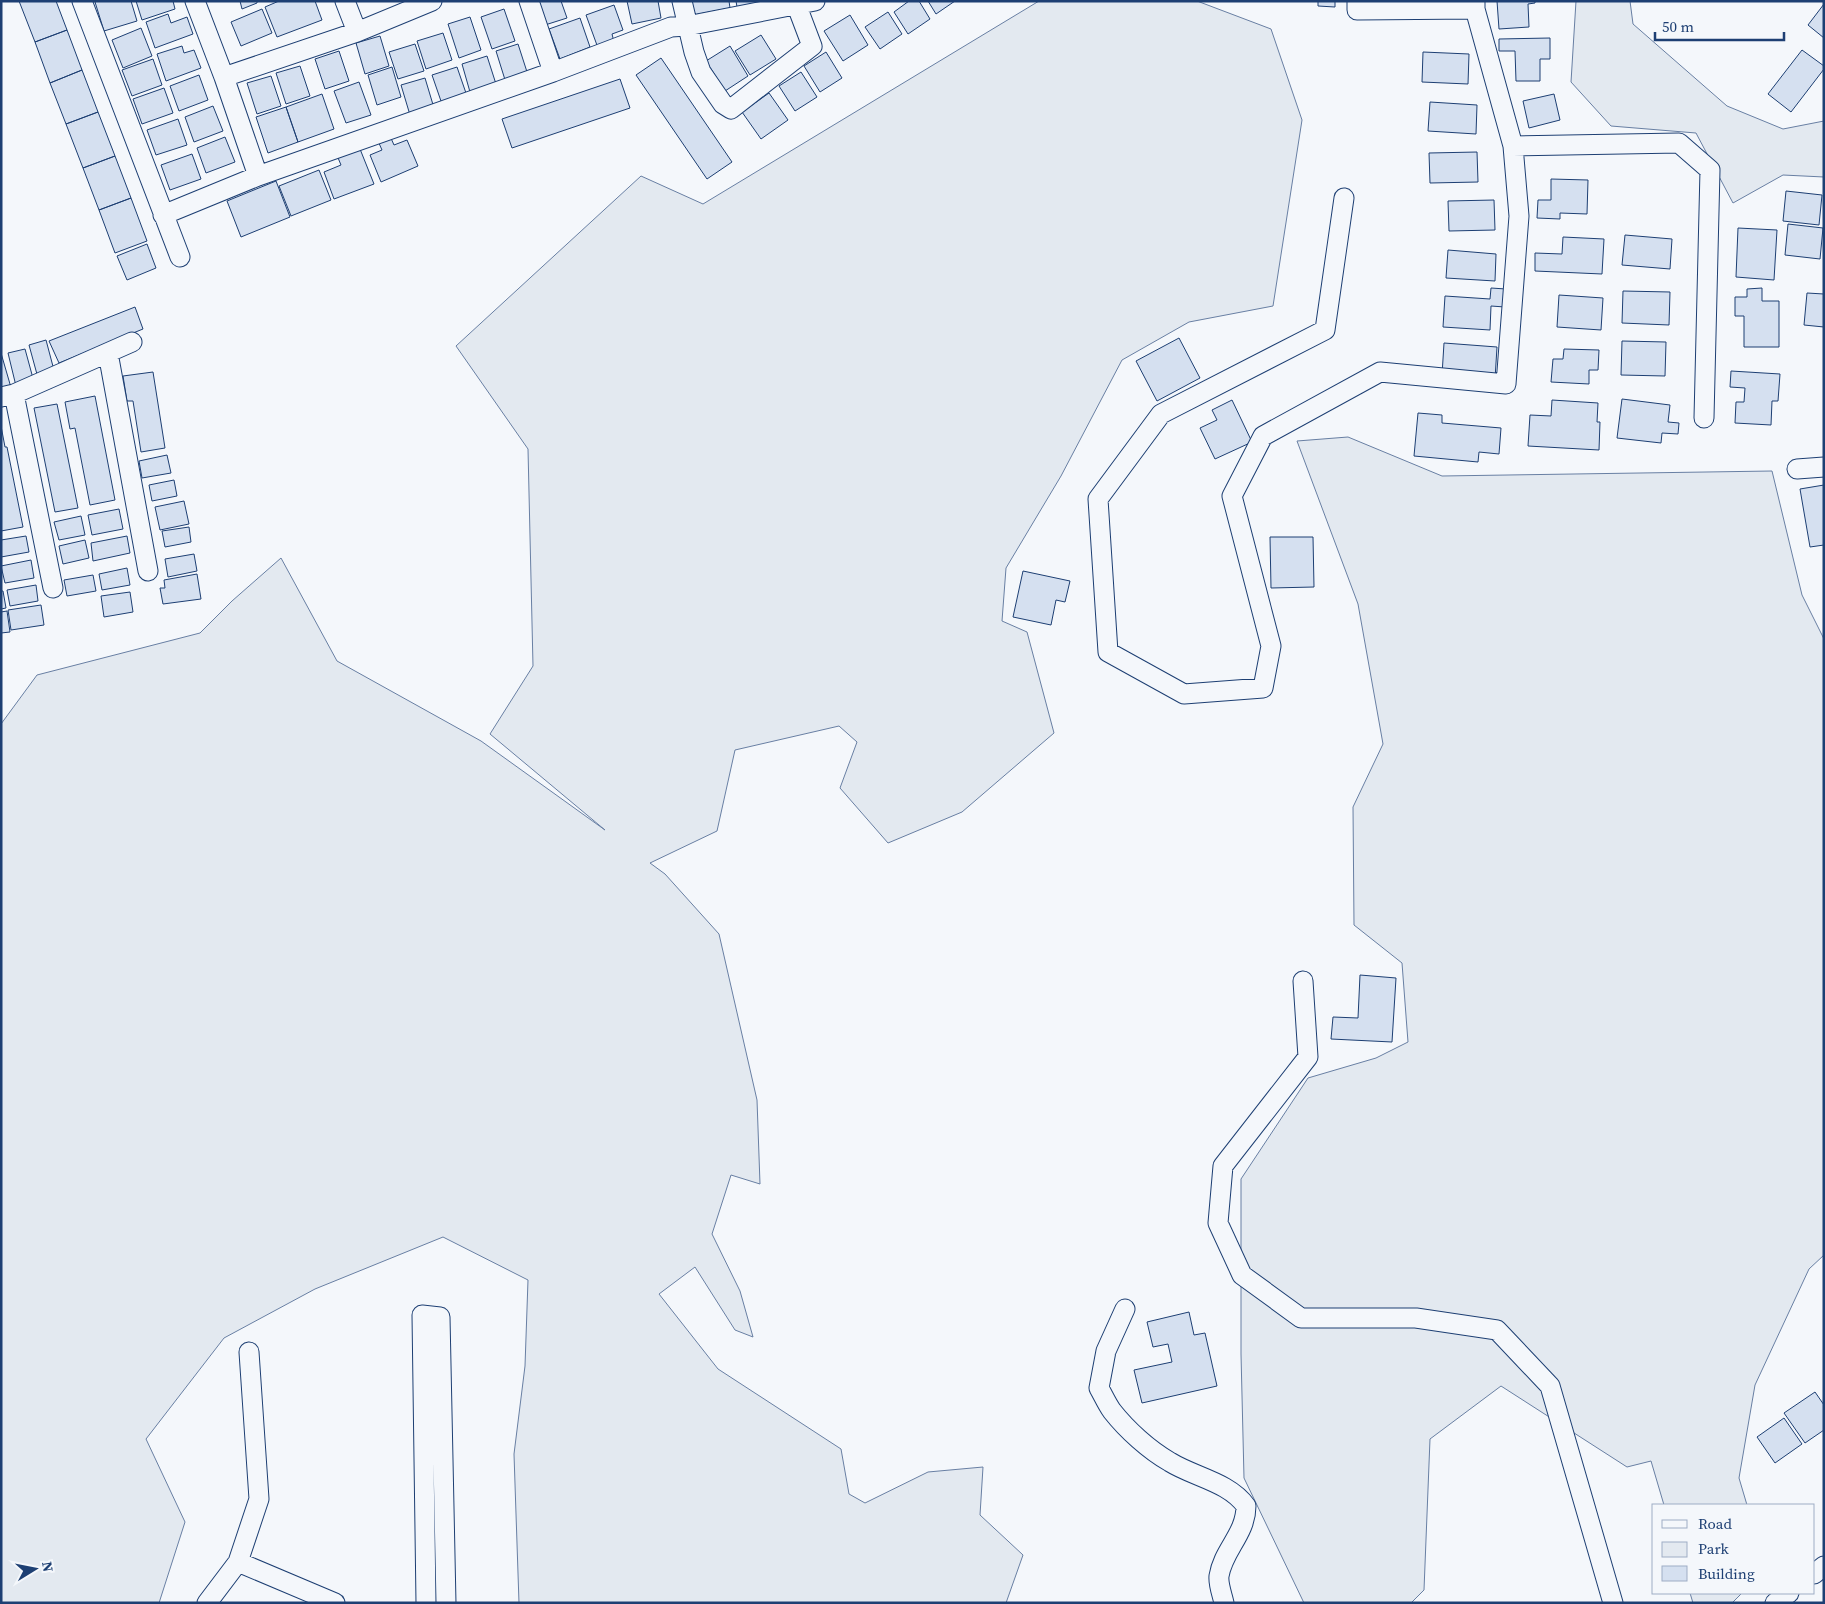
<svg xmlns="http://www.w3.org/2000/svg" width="1825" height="1604" font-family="'Source Serif 4',serif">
	<rect width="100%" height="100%" fill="#f4f7fb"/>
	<!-- green -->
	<path fill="#e3e9f0" stroke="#687fa3" d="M 1039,1 L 1197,1 L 1271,29 L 1302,120 L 1273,306 L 1189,322 L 1122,360 L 1061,476 L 1006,568 L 1002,621 L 1027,632 L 1054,733 L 962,812 L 888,843 L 840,788 L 857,742 L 839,726 L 735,750 L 717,831 L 650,863 L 665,874 L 719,934 L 757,1100 L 760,1184 L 731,1175 L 712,1234 L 740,1291 L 753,1337 L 735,1330 L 695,1267 L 659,1294 L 718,1369 L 841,1449 L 849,1494 L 865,1503 L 928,1472 L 983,1467 L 980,1515 L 1023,1555 L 1006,1603 L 519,1603 L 514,1454 L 525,1366 L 528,1280 L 443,1237 L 315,1289 L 224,1338 L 146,1439 L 185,1522 L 159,1603 L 1,1603 L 1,724 L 37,675 L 200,633 L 232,601 L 281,558 L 337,661 L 481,741 L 605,830 L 490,734 L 533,666 L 528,449 L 456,346 L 641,176 L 703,204 Z
		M 1576,1 L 1630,1 L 1633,24 L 1727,106 L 1783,129 L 1824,121 L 1824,177 L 1783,175 L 1733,203 L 1696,133 L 1611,126 L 1571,82 Z
		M 1348,437 L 1442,476 L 1772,471 L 1802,595 L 1824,639 L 1824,1255 L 1809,1269 L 1755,1385 L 1739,1478 L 1747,1505 L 1664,1505 L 1651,1461 L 1627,1467 L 1501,1386 L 1430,1439 L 1424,1590 L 1411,1603 L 1304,1603 L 1244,1478 L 1241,1354 L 1241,1179 L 1308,1078 L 1376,1058 L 1408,1042 L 1402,963 L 1354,925 L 1353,807 L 1383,744 L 1358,604 L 1297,441 Z
		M 1690,1593 L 1742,1593 L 1732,1603 L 1693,1603 Z"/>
	<!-- building -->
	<path fill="#d5e0f0" stroke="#1d3f73" d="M 19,1 L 56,1 L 67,30 L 35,42 Z
		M 98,1 L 131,1 L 137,21 L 104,31 L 95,2 Z
		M 136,1 L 173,1 L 175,9 L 142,20 Z
		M 240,1 L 257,1 L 257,3 L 242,9 Z
		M 279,1 L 315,1 L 322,20 L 277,37 L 265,7 Z
		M 537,1 L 561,1 L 567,18 L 545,25 Z
		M 627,1 L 658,1 L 661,18 L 632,24 Z
		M 691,1 L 729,1 L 730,8 L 694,15 Z
		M 736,1 L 772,1 L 737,7 Z
		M 909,1 L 919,1 L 930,19 L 908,34 L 894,12 Z
		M 928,1 L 955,1 L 936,14 Z
		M 1318,1 L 1335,1 L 1335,7 L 1318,6 Z
		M 1497,1 L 1535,1 L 1535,3 L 1528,4 L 1529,27 L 1499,29 Z
		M 1824,4 L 1824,38 L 1808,25 Z
		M 614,5 L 623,30 L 612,34 L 614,42 L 598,48 L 586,15 Z
		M 262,9 L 272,33 L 241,46 L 231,22 Z
		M 504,9 L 515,41 L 492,49 L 481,17 Z
		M 888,12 L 902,34 L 880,49 L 865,27 Z
		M 168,14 L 171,23 L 187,17 L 193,34 L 155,48 L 146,22 Z
		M 850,15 L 868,45 L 843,61 L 824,31 Z
		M 470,17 L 481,50 L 459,58 L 448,24 Z
		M 580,18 L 590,47 L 560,59 L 549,29 Z
		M 141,28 L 152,56 L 123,68 L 112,40 Z
		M 67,30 L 82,70 L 50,83 L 35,42 Z
		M 443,33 L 452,60 L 426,69 L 417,41 Z
		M 761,35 L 776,59 L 750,75 L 735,51 Z
		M 380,36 L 389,66 L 365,74 L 356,43 Z
		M 1550,38 L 1550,59 L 1540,59 L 1540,81 L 1516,81 L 1515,51 L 1499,51 L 1499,39 Z
		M 415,44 L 424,71 L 398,79 L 389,52 Z
		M 518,44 L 528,75 L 506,83 L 496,51 Z
		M 182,46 L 184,53 L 194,50 L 201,68 L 166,81 L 157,54 Z
		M 730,46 L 748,76 L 725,91 L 706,61 Z
		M 1802,50 L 1824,66 L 1824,69 L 1791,112 L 1768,94 Z
		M 339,51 L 349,81 L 325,89 L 315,59 Z
		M 826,52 L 842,78 L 820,92 L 804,66 Z
		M 1423,52 L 1469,54 L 1468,84 L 1422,82 Z
		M 487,56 L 496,84 L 470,92 L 462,64 Z
		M 661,58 L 732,162 L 707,179 L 636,75 Z
		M 153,59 L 162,85 L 132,96 L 122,70 Z
		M 300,66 L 310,96 L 286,104 L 276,73 Z
		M 392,67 L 401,97 L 377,105 L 368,75 Z
		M 457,67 L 467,96 L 442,104 L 432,75 Z
		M 82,70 L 98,112 L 66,124 L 50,83 Z
		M 801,72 L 817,97 L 795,111 L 779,86 Z
		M 199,75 L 208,100 L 179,111 L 170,86 Z
		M 271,76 L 281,106 L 257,114 L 247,83 Z
		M 425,78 L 434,108 L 410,115 L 401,85 Z
		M 620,79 L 630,108 L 512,148 L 502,119 Z
		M 359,82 L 371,115 L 346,123 L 334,91 Z
		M 164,88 L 173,113 L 142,124 L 133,99 Z
		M 769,93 L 788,120 L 761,139 L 742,112 Z
		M 322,94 L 334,129 L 298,142 L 286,107 Z
		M 1554,94 L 1560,120 L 1529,128 L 1523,101 Z
		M 1430,102 L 1477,105 L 1476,134 L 1428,131 Z
		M 213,106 L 223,131 L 194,142 L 185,117 Z
		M 286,107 L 298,142 L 268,153 L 256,117 Z
		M 98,112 L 115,156 L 83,168 L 66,124 Z
		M 178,119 L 187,145 L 156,155 L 147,130 Z
		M 390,136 L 394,145 L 407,140 L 418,166 L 381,182 L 370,155 L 382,150 L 378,141 Z
		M 225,137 L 235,162 L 206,173 L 197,148 Z
		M 358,144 L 374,184 L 334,199 L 324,172 L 341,165 L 336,153 Z
		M 1477,152 L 1478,182 L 1430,183 L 1429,153 Z
		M 192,154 L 201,179 L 170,190 L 161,165 Z
		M 115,156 L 131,198 L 99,210 L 83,168 Z
		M 319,170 L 331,200 L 291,216 L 279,186 Z
		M 1551,179 L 1588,180 L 1587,214 L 1560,213 L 1560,219 L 1537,218 L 1538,200 L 1551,200 Z
		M 276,181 L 290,217 L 241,237 L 227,201 Z
		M 1786,191 L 1822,195 L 1819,225 L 1783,221 Z
		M 131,198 L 147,241 L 115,253 L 99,210 Z
		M 1494,200 L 1495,230 L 1449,231 L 1448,201 Z
		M 1788,224 L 1823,228 L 1820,259 L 1785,255 Z
		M 1738,228 L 1777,230 L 1774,280 L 1736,277 Z
		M 1625,235 L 1672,239 L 1670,269 L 1622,265 Z
		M 1563,237 L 1604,239 L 1602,274 L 1535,271 L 1535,253 L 1562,254 Z
		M 147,244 L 156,268 L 127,280 L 117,256 Z
		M 1448,250 L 1496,254 L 1495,281 L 1446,278 Z
		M 1491,288 L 1506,289 L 1505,307 L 1491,306 L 1490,330 L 1443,327 L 1445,296 L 1490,299 Z
		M 1762,288 L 1762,301 L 1779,301 L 1779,347 L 1744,347 L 1744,316 L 1735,316 L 1735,297 L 1747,297 L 1747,289 Z
		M 1623,291 L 1670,292 L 1669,325 L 1622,323 Z
		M 1807,293 L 1824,294 L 1824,327 L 1804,325 Z
		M 1559,295 L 1603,298 L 1601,330 L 1557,327 Z
		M 135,307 L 143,329 L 59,363 L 49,341 Z
		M 1179,338 L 1200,378 L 1157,401 L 1136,361 Z
		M 46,340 L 55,374 L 38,378 L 29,345 Z
		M 1622,341 L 1666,342 L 1665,376 L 1621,375 Z
		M 1444,343 L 1497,347 L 1495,379 L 1442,375 Z
		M 25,349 L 34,382 L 16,386 L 8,353 Z
		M 1564,349 L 1599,350 L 1598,370 L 1589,370 L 1589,384 L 1551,382 L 1553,359 L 1563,359 Z
		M 1,353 L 12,391 L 1,394 Z
		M 1731,371 L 1780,374 L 1778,401 L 1772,401 L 1771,425 L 1735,423 L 1736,402 L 1744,402 L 1745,388 L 1730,387 Z
		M 153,372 L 165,448 L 141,452 L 133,401 L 127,401 L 123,376 Z
		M 95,396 L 115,500 L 90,505 L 75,428 L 70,429 L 65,402 Z
		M 1622,399 L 1670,405 L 1668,422 L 1679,423 L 1678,434 L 1662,433 L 1661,443 L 1617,438 Z
		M 1232,400 L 1252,442 L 1215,459 L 1200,428 L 1217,420 L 1212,410 Z
		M 1552,400 L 1598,403 L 1597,422 L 1600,422 L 1599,450 L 1528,446 L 1530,415 L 1551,416 Z
		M 57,404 L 78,508 L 55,512 L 34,408 Z
		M 1418,413 L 1442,415 L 1442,423 L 1501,428 L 1499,454 L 1479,452 L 1478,462 L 1414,456 Z
		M 1,426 L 5,447 L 7,447 L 23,527 L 1,531 Z
		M 167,455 L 171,473 L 142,478 L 139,461 Z
		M 174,480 L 177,496 L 152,501 L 149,485 Z
		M 1824,485 L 1824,545 L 1810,547 L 1800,489 Z
		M 184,501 L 189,524 L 160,530 L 155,507 Z
		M 119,509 L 123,529 L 92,535 L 88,515 Z
		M 81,516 L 85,535 L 59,540 L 54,522 Z
		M 189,527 L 191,542 L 165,547 L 162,531 Z
		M 26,536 L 29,552 L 1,557 L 1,540 Z
		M 127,536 L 130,553 L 93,561 L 91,543 Z
		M 1270,537 L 1313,537 L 1314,587 L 1271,588 Z
		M 85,540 L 89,558 L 63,564 L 59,546 Z
		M 194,554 L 197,571 L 168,577 L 165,559 Z
		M 31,560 L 34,578 L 5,583 L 1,566 Z
		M 127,568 L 130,585 L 102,590 L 99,574 Z
		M 1023,571 L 1070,581 L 1065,602 L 1056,600 L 1051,625 L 1013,617 Z
		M 197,574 L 201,599 L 163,604 L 160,588 L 165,588 L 164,580 Z
		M 93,575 L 96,591 L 67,596 L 64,580 Z
		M 36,585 L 38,601 L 10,606 L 7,590 Z
		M 1,591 L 3,591 L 6,608 L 1,609 Z
		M 130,592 L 133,612 L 104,617 L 101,596 Z
		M 41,605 L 44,625 L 11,630 L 8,610 Z
		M 7,611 L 10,632 L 1,633 L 1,612 Z
		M 1360,975 L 1396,978 L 1392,1042 L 1331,1039 L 1333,1017 L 1358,1018 Z
		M 1189,1312 L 1194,1335 L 1205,1333 L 1217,1386 L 1142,1403 L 1134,1370 L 1172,1362 L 1168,1344 L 1153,1347 L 1147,1322 Z
		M 1815,1392 L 1824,1405 L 1824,1430 L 1805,1443 L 1784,1413 Z
		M 1784,1418 L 1802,1444 L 1775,1463 L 1757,1437 Z"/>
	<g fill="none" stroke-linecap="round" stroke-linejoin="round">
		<!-- minor casing -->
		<g stroke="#1d3f73" stroke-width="21">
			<path id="minor" d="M 82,1 L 180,257
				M 195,1 L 224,77 L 258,176
				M 345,1 L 357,32
				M 529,1 L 553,72
				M 682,1 L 694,52 L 701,72 L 723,104 L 731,109 L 812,46 L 795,1
				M 1357,1 L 1357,10 L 1475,9
				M 224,77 L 357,32 L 432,1
				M 1513,146 L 1679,143 L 1710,170 L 1704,418
				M 1344,198 L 1325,330 L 1161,414 L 1098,499 L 1108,652 L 1184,694 L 1263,688 L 1271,646 L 1232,496 L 1263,436 L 1380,372 L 1506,384 L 1519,216 L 1513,146 L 1475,9 L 1475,1
				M 163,215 L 258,176 L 553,72 L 671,27 L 687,26 L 815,1
				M 108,353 L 148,571
				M 14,394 L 53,588
				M 1,397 L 14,394 L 132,342
				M 1797,469 L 1824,467
				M 1303,981 L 1308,1057 L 1223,1166 L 1218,1223 L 1242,1275 L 1301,1318 L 1416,1318 L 1497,1330 L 1550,1386 L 1613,1603
				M 1125,1309 L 1106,1351 L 1099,1388 C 1103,1395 1107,1404 1112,1411 C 1127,1430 1149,1450 1170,1462 C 1194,1477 1229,1482 1246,1506 C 1246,1534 1223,1550 1219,1576 C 1218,1584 1222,1594 1224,1603
				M 238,1562 L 335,1603
				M 1814,1574 L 1824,1566
				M 207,1603 L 238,1562 L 259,1499 L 249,1352
				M 426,1603 L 422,1315 L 440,1317 L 446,1603
				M 1775,1603 L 1789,1593"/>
		</g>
		<!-- minor -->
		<use href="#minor" stroke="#f4f7fb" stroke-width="19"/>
	</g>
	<!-- border -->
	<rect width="1825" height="1604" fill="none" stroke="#1d3f73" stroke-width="5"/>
	<!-- legend -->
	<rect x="1652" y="1504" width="162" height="90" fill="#f4f7fb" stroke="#9eadc5"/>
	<rect x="1662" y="1520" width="25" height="8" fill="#f4f7fb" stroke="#9eadc5"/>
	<text x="1698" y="1529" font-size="15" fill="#1d3f73">Road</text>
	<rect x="1662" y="1542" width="25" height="15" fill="#e3e9f0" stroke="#9eadc5"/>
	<text x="1698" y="1554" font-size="15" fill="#1d3f73">Park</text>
	<rect x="1662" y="1566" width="25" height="15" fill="#d5e0f0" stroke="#9eadc5"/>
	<text x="1698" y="1579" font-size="15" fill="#1d3f73">Building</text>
	<!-- north arrow -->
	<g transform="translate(35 1569) rotate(80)" stroke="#f4f7fb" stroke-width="4" paint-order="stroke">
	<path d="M0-4L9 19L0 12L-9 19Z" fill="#1d3f73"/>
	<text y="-8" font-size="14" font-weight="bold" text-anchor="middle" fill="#1d3f73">N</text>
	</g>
	<!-- scale -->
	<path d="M1655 32v8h129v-8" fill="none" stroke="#1d3f73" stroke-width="2.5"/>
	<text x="1662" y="32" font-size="15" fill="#1d3f73" stroke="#f4f7fb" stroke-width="4" paint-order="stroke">50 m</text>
</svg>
